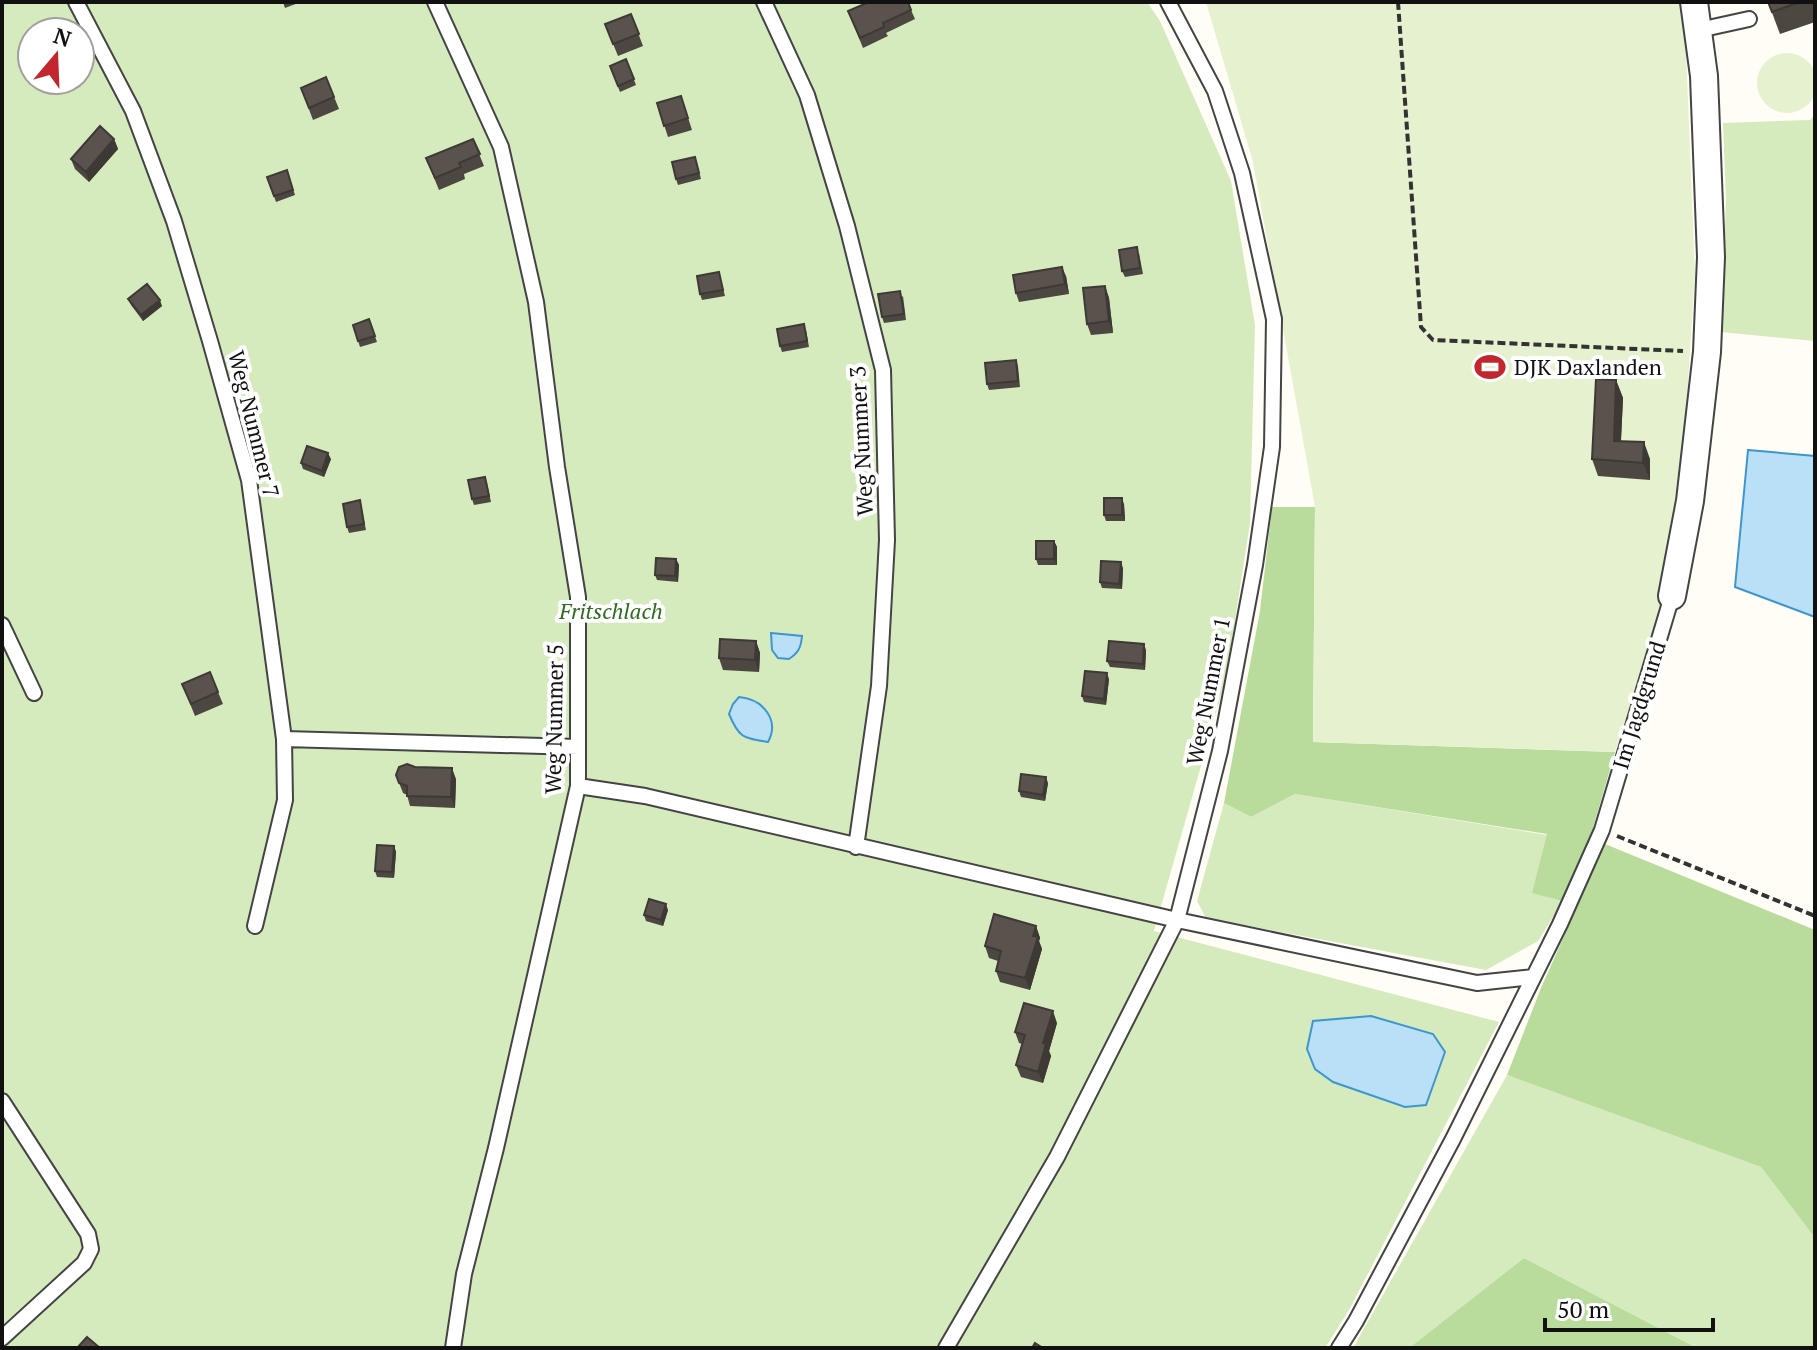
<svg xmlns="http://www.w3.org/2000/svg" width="1817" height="1350" font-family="'PT Serif',serif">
	<rect width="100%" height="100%" fill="#fffdf5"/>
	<!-- green -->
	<path fill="#d5ebbd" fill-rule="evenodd" d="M 2,2 L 1147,2 L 1160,21 L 1231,181 L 1255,325 L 1250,523 L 1226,678 L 1154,931 L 1499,1022 L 1349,1310 L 1325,1348 L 2,1348 ZM 32,32 L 80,32 L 80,80 L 32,80 Z
		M 1815,114 L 1815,341 L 1721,332 L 1726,198 L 1723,123 L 1810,120 Z
		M 1295,794 L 1547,835 L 1563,901 L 1538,941 L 1486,970 L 1206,918 L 1197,901 L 1224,803 L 1251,817 Z
		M 1507,1075 L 1761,1167 L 1815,1238 L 1815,1348 L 1697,1348 L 1524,1258 L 1409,1348 L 1353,1348 Z"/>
	<!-- forest -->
	<path fill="#b9dc9c" d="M 1272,507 L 1315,507 L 1313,742 L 1615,752 L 1593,828 L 1563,901 L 1532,893 L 1547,834 L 1295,794 L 1251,817 L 1224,803 L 1260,611 Z
		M 1605,844 L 1815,930 L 1815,1238 L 1761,1167 L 1507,1075 L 1541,988 Z
		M 1524,1258 L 1697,1348 L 1409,1348 Z"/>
	<!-- pitch -->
	<path fill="#e6f2cf" d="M 1206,2 L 1684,2 L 1695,273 L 1683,462 L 1665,593 L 1615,752 L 1313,742 L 1315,507 L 1253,162 Z
		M1757 83a30 30 0 1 1 60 0a30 30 0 1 1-60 0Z"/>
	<!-- water -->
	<path fill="#b9e0f7" stroke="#3f96cf" stroke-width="2" d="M 1748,450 L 1815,456 L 1815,617 L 1735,587 Z
		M 771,633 L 802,636 C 801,648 798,653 789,659 L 778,658 L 772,650 Z
		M 739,697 C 763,699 780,720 768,742 C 743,738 739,738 729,714 L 733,704 Z
		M 1371,1016 L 1433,1034 L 1445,1052 L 1426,1105 L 1405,1107 L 1333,1082 L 1315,1069 L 1307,1049 L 1313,1021 Z"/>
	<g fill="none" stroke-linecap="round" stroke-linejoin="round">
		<!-- service casing -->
		<g stroke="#444" stroke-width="18">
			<path id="service" d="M 76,2 L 133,111 L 174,221 L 210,341 L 249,480 L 284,739 L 285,800 L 255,926
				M 435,2 L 501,147 L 536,302 L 557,467 L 578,597 L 578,786 L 496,1148 L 464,1274 L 453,1348
				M 764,2 L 807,95 L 847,226 L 883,370 L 887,540 L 879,686 L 856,847
				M 1699,30 L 1749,19
				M 2,625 L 34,693
				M 284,739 L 578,747
				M 578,786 L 645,796 L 1177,920 L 1477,983 L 1533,977
				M 2,1101 L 88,1234 L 91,1249 L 84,1263 L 2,1338
				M 946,1348 L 1057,1157 L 1177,920 L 1220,751 L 1255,565 L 1272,447 L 1274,319 L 1242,173 L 1215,91 L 1168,2
				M 1339,1348 L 1356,1321 L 1453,1139 L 1560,924 L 1602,830 L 1672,596"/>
		</g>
		<!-- minor casing -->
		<g stroke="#444" stroke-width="30">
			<path id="minor" d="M 1672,596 L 1690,501 L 1707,352 L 1711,257 L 1704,76 L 1694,2"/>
		</g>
		<!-- path -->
		<path stroke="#333" stroke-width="4" stroke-dasharray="8 4" stroke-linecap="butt" d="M 1398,2 L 1421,327 L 1433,340 L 1683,351
			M 1617,836 L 1815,916"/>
		<!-- service -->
		<use href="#service" stroke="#fff" stroke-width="14"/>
		<!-- minor -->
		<use href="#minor" stroke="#fff" stroke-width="26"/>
	</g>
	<!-- wall -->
	<path fill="#4d4742" d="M 283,2 L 301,2 L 285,8 Z
		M 1768,2 L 1815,2 L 1815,22 L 1780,34 Z
		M 911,10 L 915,19 L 886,33 L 888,36 L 863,48 L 848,11 Z
		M 631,14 L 643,46 L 618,56 L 605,24 Z
		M 626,59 L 636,85 L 620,92 L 610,66 Z
		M 326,77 L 339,109 L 313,120 L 301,88 Z
		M 681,96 L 692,130 L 668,137 L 657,103 Z
		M 114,139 L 118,149 L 89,182 L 75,169 L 71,159 Z
		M 473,139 L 484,166 L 464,174 L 465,179 L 439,190 L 426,158 Z
		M 697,163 L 701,179 L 678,185 L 676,179 Z
		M 287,170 L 295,195 L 276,202 L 267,177 Z
		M 1139,253 L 1143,274 L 1125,277 L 1122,271 Z
		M 719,272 L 725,296 L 702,300 L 700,294 Z
		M 1066,276 L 1069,294 L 1019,302 L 1016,293 Z
		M 1105,286 L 1109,298 L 1113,333 L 1091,335 L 1087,324 Z
		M 903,296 L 906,320 L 884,323 L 882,317 Z
		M 128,299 L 162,306 L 143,321 L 131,305 Z
		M 369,319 L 377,342 L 360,347 L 353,325 Z
		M 806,330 L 809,347 L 782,352 L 780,346 Z
		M 1016,360 L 1018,366 L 1020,387 L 989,390 L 987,384 Z
		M 1616,380 L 1623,398 L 1621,441 L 1650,459 L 1650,480 L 1598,476 L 1592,459 Z
		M 331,459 L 324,477 L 303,469 L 301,463 Z
		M 487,483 L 491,502 L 474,505 L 472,499 Z
		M 360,500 L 366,530 L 349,533 L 347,527 Z
		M 1124,504 L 1125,521 L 1106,521 L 1104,515 Z
		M 1054,541 L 1057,547 L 1057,565 L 1038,565 L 1036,559 Z
		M 676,559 L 679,565 L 678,582 L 657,580 L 655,575 Z
		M 1123,568 L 1122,589 L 1102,588 L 1100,582 Z
		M 756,641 L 760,653 L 759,672 L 723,670 L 719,658 Z
		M 1146,650 L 1145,670 L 1110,667 L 1107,661 Z
		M 1109,679 L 1106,705 L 1084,702 L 1082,696 Z
		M 182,684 L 218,692 L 223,704 L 195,716 Z
		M 415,767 L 456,779 L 455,808 L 410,806 L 407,795 L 403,793 L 396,775 Z
		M 1048,783 L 1045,801 L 1021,797 L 1019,791 Z
		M 394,846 L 396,852 L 394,878 L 377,877 L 375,871 Z
		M 668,910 L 663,926 L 646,921 L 644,915 Z
		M 1036,926 L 1040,938 L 1039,941 L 1042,949 L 1030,990 L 1000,982 L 996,971 L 998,961 L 989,958 L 985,946 Z
		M 1057,1023 L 1049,1051 L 1051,1056 L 1043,1083 L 1021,1077 L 1016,1065 L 1022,1044 L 1019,1043 L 1015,1032 Z"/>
	<!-- shaded-wall -->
	<path fill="#3f3936" d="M 114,139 L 118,149 L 89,182 L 86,172 Z
		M 1062,267 L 1066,276 L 1069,294 L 1065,284 Z
		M 1105,286 L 1109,298 L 1113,333 L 1109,321 Z
		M 160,300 L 162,306 L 143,321 L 141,315 Z
		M 1616,380 L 1623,398 L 1620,459 L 1614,441 Z
		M 1644,442 L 1650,459 L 1650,480 L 1643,463 Z
		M 328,453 L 331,459 L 324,477 L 322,471 Z
		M 1122,498 L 1124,504 L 1125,521 L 1122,515 Z
		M 1054,541 L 1057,547 L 1057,565 L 1054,559 Z
		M 676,559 L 679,565 L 678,582 L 675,576 Z
		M 1121,562 L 1123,568 L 1122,589 L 1119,584 Z
		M 756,641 L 760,653 L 759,672 L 755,660 Z
		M 1144,644 L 1146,650 L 1145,670 L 1143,664 Z
		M 1107,673 L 1109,679 L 1106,705 L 1104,699 Z
		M 452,768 L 456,779 L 455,808 L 451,797 Z
		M 1046,777 L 1048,783 L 1045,801 L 1043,795 Z
		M 394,846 L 396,852 L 394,878 L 392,872 Z
		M 666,904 L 668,910 L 663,926 L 661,920 Z
		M 1036,926 L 1040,938 L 1039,941 L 1042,949 L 1030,990 L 1025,978 Z
		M 1053,1011 L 1057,1023 L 1049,1051 L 1051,1056 L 1043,1083 L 1038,1072 L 1043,1043 Z"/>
	<!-- building -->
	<path fill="#5a524d" stroke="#3f3936" stroke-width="2" d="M 869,2 L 908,2 L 911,10 L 883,23 L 884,27 L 860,38 L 848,11 Z
		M 1768,2 L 1800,2 L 1772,12 Z
		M 631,14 L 639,34 L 613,44 L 605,24 Z
		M 626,59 L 634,79 L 618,86 L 610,66 Z
		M 326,77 L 334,97 L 309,108 L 301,88 Z
		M 681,96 L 688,118 L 664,126 L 657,103 Z
		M 100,126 L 114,139 L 86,172 L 71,159 Z
		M 473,139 L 480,154 L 459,163 L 461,167 L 435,178 L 426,158 Z
		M 695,157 L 699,173 L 676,179 L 672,162 Z
		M 287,170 L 293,190 L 274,196 L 267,177 Z
		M 1137,247 L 1140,268 L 1122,271 L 1119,250 Z
		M 1062,267 L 1065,284 L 1016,293 L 1013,275 Z
		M 719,272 L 723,290 L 700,294 L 697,276 Z
		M 147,284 L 160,300 L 141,315 L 128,299 Z
		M 1105,286 L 1109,321 L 1087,324 L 1083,288 Z
		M 900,291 L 904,314 L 882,317 L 878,294 Z
		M 369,319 L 375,336 L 358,341 L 353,325 Z
		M 804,324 L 807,341 L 780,346 L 777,329 Z
		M 1016,360 L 1018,381 L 987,384 L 985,363 Z
		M 1596,379 L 1616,380 L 1614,441 L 1644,442 L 1643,463 L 1592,459 Z
		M 307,446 L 328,453 L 322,471 L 301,463 Z
		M 485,477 L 489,496 L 472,499 L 468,480 Z
		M 1104,498 L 1122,498 L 1122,515 L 1104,515 Z
		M 360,500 L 364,524 L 347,527 L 343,504 Z
		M 1036,541 L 1054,541 L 1054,559 L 1036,559 Z
		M 656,558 L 676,559 L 675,576 L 655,575 Z
		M 1101,561 L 1121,562 L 1119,584 L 1100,582 Z
		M 720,639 L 756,641 L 755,660 L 719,658 Z
		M 1109,641 L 1144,644 L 1143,664 L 1107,661 Z
		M 1085,671 L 1107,673 L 1104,699 L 1082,696 Z
		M 210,672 L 218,692 L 191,704 L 182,684 Z
		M 407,764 L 415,767 L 452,768 L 451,797 L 407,796 L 407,786 L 399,783 L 396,775 L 399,767 Z
		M 1021,774 L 1046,777 L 1043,795 L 1019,791 Z
		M 377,845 L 394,846 L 392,872 L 375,871 Z
		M 649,899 L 666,904 L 661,920 L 644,915 Z
		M 994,914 L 1036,926 L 1033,936 L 1038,937 L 1025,978 L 996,971 L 1001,951 L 985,946 Z
		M 1024,1003 L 1053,1011 L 1043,1043 L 1046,1044 L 1038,1072 L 1016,1065 L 1025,1035 L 1015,1032 Z
		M 87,1337 L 100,1348 L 77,1348 Z
		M 1035,1343 L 1043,1348 L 1032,1348 Z"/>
	<!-- icons -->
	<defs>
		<g id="stadium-bare" transform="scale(2.4)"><path d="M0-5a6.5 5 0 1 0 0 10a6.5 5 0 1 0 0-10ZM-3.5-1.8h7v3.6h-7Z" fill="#c4262e" stroke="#fff" stroke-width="2.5" paint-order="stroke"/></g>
	</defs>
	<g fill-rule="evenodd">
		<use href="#stadium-bare" x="1490" y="367"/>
	</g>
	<g text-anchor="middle" stroke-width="8" stroke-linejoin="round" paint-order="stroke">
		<!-- poi labels -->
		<g font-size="22" fill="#111" stroke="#fff" text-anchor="start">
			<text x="1514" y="375">DJK Daxlanden</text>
		</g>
		<!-- street labels -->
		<g font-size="22" fill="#111" stroke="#fff">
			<text transform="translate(254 424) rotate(76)" y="8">Weg Nummer 7</text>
			<text transform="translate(861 441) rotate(-93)" y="8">Weg Nummer 3</text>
			<text transform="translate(1208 691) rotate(-79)" y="8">Weg Nummer 1</text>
			<text transform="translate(1639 705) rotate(-73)" y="8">Im Jagdgrund</text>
			<text transform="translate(554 719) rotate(-89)" y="8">Weg Nummer 5</text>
		</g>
		<!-- park labels -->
		<g font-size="22" font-style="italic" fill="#2f6b1f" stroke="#fff">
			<text x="611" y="619">Fritschlach</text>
		</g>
	</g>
	<!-- border -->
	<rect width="1817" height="1350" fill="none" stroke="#111111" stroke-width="8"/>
	<!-- north arrow -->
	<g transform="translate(56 56) rotate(19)"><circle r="38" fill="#ffffff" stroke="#a0a0a0" stroke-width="2"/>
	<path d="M0-6L14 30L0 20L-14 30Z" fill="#c4262e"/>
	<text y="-12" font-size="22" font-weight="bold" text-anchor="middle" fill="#111111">N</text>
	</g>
	<!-- scale -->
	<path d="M1545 1318v12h168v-12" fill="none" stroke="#111111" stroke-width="4"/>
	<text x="1557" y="1318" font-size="24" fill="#111111" stroke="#ffffff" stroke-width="6" paint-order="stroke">50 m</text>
</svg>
